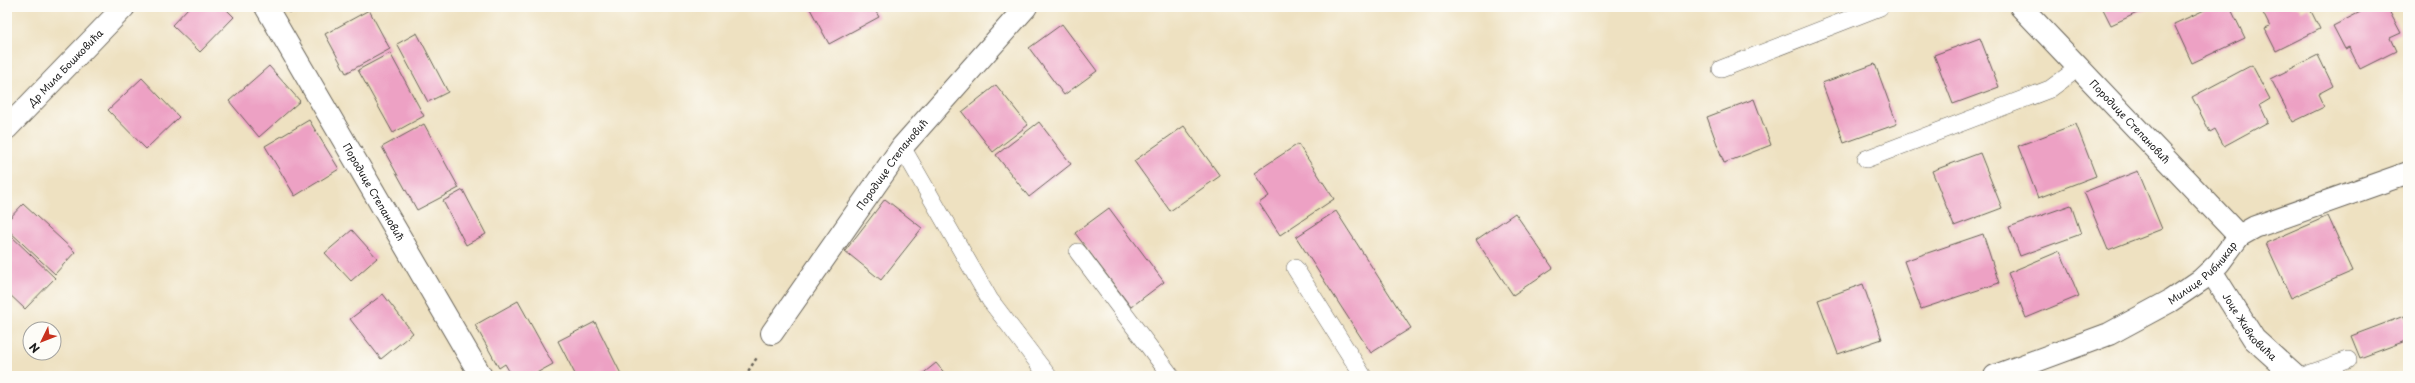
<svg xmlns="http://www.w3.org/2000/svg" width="2415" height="383" font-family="'Playpen Sans',sans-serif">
	<rect width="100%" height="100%" fill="#fdfcf7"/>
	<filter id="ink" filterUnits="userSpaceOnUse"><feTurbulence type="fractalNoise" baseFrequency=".025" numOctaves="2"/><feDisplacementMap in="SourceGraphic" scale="8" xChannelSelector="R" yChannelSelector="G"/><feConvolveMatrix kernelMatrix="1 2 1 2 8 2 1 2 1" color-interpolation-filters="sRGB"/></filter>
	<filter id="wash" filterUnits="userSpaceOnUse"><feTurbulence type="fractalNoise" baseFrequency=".012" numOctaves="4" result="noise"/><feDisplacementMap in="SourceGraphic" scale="16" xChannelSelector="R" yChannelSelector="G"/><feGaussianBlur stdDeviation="0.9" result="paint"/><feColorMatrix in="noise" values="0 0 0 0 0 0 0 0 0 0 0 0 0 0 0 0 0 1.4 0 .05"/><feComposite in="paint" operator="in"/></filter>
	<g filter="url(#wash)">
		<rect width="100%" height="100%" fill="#eee1c1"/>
		<g id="blocks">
			<!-- building -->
			<path fill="#eda1c4" d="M 189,7 L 224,7 L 234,17 L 200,52 L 172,25 Z
				M 287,7 L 302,7 L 290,13 Z
				M 809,7 L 873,7 L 879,17 L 829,44 Z
				M 2102,7 L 2150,7 L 2111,25 Z
				M 2211,7 L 2230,7 L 2245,38 L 2192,63 L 2174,24 Z
				M 2260,7 L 2299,7 L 2301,11 L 2309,7 L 2320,29 L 2276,51 L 2265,29 L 2270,27 Z
				M 2370,7 L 2387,7 L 2401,33 L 2390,38 L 2396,51 L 2360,69 L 2349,47 L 2345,49 L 2333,26 Z
				M 369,10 L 390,49 L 346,73 L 325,34 Z
				M 1062,24 L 1097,71 L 1064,95 L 1029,48 Z
				M 417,33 L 448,92 L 428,102 L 397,44 Z
				M 1980,38 L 1999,87 L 1953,104 L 1934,55 Z
				M 390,53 L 424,116 L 393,133 L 358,70 Z
				M 2318,55 L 2333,86 L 2318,94 L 2324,107 L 2293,122 L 2271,79 Z
				M 1875,64 L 1897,124 L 1844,143 L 1822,83 Z
				M 2252,65 L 2270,99 L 2260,105 L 2268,122 L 2224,146 L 2215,129 L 2210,132 L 2192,97 Z
				M 269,66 L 300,101 L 259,137 L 229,101 Z
				M 142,78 L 179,117 L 146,149 L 108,110 Z
				M 996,85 L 1028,125 L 993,152 L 962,112 Z
				M 1754,99 L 1771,145 L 1724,163 L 1707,117 Z
				M 309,120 L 339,169 L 295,196 L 265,146 Z
				M 1039,122 L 1071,164 L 1029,197 L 996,155 Z
				M 424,124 L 459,188 L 417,210 L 382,147 Z
				M 2076,124 L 2096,176 L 2038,198 L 2018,146 Z
				M 1184,126 L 1220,176 L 1170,211 L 1134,161 Z
				M 1298,144 L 1334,199 L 1280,235 L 1259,203 L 1269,196 L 1254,173 Z
				M 1980,153 L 2002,208 L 1954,226 L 1932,171 Z
				M 2138,171 L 2162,229 L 2108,250 L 2084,192 Z
				M 463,190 L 486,234 L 466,245 L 443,201 Z
				M 885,199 L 922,228 L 881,280 L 845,251 Z
				M 23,204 L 75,252 L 55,274 L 7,229 L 7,221 Z
				M 2071,205 L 2081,234 L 2020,256 L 2009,227 Z
				M 1109,208 L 1164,282 L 1131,307 L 1075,233 Z
				M 1336,211 L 1411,328 L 1371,353 L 1296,237 Z
				M 1515,213 L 1553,268 L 1513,295 L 1476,240 Z
				M 2328,216 L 2353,271 L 2291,298 L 2266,243 Z
				M 352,230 L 377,258 L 351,281 L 325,253 Z
				M 7,232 L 55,278 L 25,309 L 7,292 Z
				M 1983,234 L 1999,283 L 1921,309 L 1904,261 Z
				M 2060,251 L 2079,296 L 2026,318 L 2008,273 Z
				M 1863,284 L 1882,339 L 1838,354 L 1818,300 Z
				M 383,294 L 413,333 L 381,359 L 350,319 Z
				M 518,301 L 553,364 L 531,376 L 512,376 L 505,364 L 499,368 L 475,325 Z
				M 2404,316 L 2408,327 L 2408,340 L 2360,358 L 2351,336 Z
				M 595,322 L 622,376 L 576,376 L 558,341 Z
				M 936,363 L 947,376 L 920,376 Z"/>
		</g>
	</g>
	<g filter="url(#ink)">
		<use href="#blocks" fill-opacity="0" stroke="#666156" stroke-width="1"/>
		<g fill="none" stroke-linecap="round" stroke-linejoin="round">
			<!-- service casing -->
			<g stroke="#666156" stroke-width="18">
				<path id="service" d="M 1721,69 L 1880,7
					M 902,147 L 990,300 L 1048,376
					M 1866,159 L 2050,89 L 2077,69
					M 1078,252 L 1171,376
					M 1295,268 L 1363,376
					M 2303,376 L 2348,360"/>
			</g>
			<!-- minor casing -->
			<g stroke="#666156" stroke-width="24">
				<g id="minor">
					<path id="s1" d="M 266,7 L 481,376"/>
					<path id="s2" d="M 2021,7 L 2239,236"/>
					<path id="s3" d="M 7,128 L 124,7"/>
					<path id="s4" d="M 2211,271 L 2254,339 L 2295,376"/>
					<path id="s5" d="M 772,333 L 902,147 L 1026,7"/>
					<path id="s6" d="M 1995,376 L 2109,334 L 2170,301 L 2201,280 L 2219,263 L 2239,236 L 2255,227 L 2408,173"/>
				</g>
			</g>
			<!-- path -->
			<path stroke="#666156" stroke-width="2.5" stroke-dasharray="3 3" stroke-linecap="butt" d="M 745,376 L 758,356"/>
			<!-- service -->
			<use href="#service" stroke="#fff" stroke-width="17"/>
			<!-- minor -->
			<use href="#minor" stroke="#fff" stroke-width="22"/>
		</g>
	</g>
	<g text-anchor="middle" stroke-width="3" stroke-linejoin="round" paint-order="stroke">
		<!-- street labels -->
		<g font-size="10" fill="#1c1c1c" stroke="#fdfcf7">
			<text dy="4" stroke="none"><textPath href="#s3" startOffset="84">Др Мила Бошковића</textPath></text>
			<text dy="4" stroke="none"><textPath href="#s2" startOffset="158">Породице Степановић</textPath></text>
			<text dy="4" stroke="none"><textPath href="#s5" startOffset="207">Породице Степановић</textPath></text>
			<text dy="4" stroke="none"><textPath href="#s1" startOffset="214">Породице Степановић</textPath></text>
			<text dy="4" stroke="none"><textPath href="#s6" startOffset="234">Милице Рибникар</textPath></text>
			<text dy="4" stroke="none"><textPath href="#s4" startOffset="68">Јоце Живковића</textPath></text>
		</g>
	</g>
	<!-- margin -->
	<rect width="2415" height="383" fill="none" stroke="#fdfcf7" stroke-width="24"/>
	<!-- north arrow -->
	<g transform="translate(42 341) rotate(227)"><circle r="19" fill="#fdfcf7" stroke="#a3a29f"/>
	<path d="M0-3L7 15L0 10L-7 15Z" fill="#c8321e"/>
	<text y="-6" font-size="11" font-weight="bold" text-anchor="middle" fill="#1c1c1c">N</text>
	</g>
</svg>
